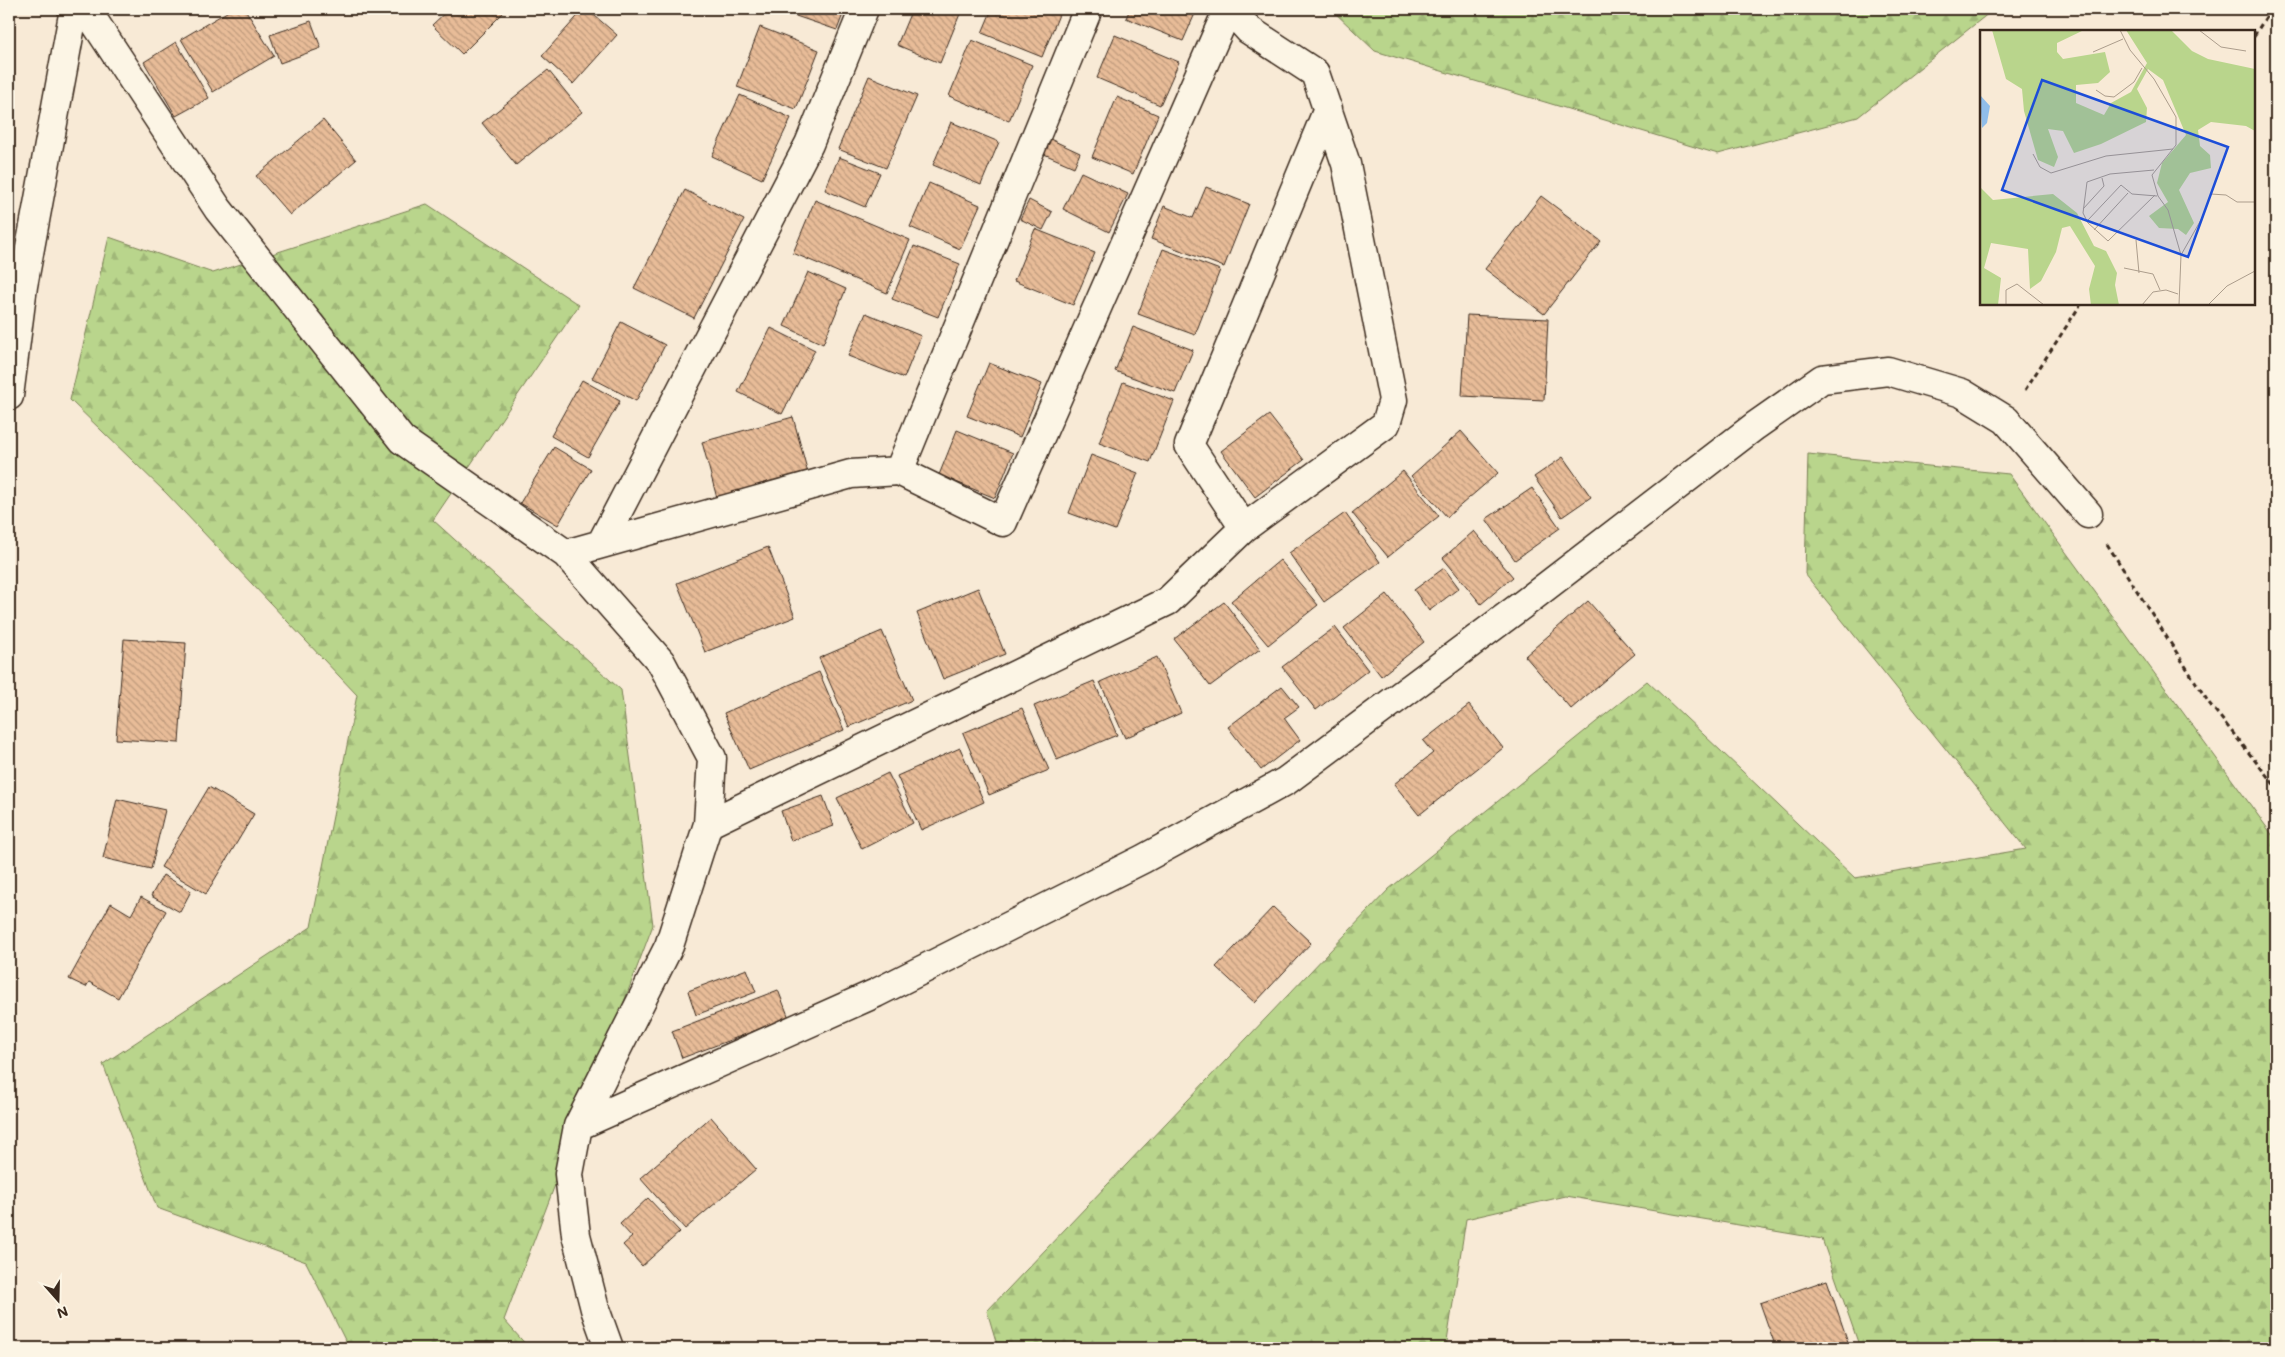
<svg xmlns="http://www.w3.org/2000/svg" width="2285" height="1357" font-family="Mali,sans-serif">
	<defs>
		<pattern id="forest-firs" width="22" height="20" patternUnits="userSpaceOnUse" patternTransform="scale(1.25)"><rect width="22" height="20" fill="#b9d58c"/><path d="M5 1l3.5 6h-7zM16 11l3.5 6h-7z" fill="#a0b778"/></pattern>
		<pattern id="building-back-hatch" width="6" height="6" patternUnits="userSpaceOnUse" patternTransform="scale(1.25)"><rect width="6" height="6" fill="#e8bc98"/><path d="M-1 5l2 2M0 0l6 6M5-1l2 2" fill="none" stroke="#bd997b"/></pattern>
	</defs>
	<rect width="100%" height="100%" fill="#f8ead6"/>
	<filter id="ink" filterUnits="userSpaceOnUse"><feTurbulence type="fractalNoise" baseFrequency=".02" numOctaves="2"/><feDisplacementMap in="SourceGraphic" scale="10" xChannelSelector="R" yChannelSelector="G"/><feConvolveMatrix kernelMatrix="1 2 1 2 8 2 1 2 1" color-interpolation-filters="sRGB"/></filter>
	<g filter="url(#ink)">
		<!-- forest -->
		<path fill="url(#forest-firs)" stroke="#7a8055" d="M 1331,9 L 1994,9 L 1858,117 L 1718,154 L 1375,51 Z
			M 427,204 L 579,305 L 433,520 L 621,690 L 653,925 L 504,1320 L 529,1348 L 349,1348 L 306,1262 L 157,1208 L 103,1064 L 311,927 L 357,695 L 166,493 L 70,400 L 109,237 L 213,273 Z
			M 1808,454 L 2009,474 L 2276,840 L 2276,1348 L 1860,1348 L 1822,1239 L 1566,1196 L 1466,1219 L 1446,1348 L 998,1348 L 987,1311 L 1389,889 L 1647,681 L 1855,878 L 2026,849 L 1805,574 Z"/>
		<!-- building -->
		<path fill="url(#building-back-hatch)" stroke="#3b2a1e" d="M 232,9 L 245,9 L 274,56 L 213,92 L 181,39 Z
			M 449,9 L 507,9 L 462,54 L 432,25 Z
			M 584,9 L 587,9 L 617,35 L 573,84 L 542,56 Z
			M 788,9 L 845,9 L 837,30 L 787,13 Z
			M 912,9 L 962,9 L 940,63 L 897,45 Z
			M 992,9 L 1051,9 L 1060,12 L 1042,57 L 982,33 Z
			M 1130,9 L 1197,9 L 1183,41 L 1126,18 Z
			M 311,21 L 321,48 L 280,63 L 270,35 Z
			M 760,27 L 819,50 L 796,109 L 737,87 Z
			M 1115,35 L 1179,62 L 1160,105 L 1097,78 Z
			M 972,40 L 1032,65 L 1009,121 L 949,96 Z
			M 176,42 L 209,98 L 176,116 L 144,62 Z
			M 548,70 L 582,112 L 516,165 L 482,123 Z
			M 869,76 L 917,96 L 886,168 L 838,149 Z
			M 740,95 L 791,118 L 762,179 L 712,156 Z
			M 1117,97 L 1158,115 L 1133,174 L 1092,157 Z
			M 323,120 L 356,160 L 290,215 L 256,176 Z
			M 951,122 L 999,142 L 981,185 L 933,165 Z
			M 1050,139 L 1080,153 L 1074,167 L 1044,154 Z
			M 839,157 L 880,173 L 865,207 L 825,190 Z
			M 1081,172 L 1128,194 L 1109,232 L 1063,209 Z
			M 929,183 L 980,205 L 960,249 L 910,227 Z
			M 1206,187 L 1249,204 L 1224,267 L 1151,239 L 1164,206 L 1193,218 Z
			M 685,190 L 744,220 L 694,318 L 634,288 Z
			M 1541,196 L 1601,241 L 1544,314 L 1485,269 Z
			M 815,200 L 910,240 L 887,293 L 793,253 Z
			M 1029,200 L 1052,212 L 1043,230 L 1020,219 Z
			M 1035,229 L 1095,253 L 1073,305 L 1014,281 Z
			M 914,246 L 960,264 L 938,317 L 892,299 Z
			M 1163,249 L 1220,270 L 1195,335 L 1138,314 Z
			M 808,272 L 846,289 L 823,344 L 784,326 Z
			M 866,313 L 921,336 L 904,378 L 848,356 Z
			M 1467,315 L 1548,319 L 1544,400 L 1462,396 Z
			M 621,322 L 665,345 L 636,401 L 592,378 Z
			M 1133,327 L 1193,350 L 1175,393 L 1115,371 Z
			M 771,328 L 815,350 L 782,414 L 738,392 Z
			M 989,363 L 1042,384 L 1020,437 L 967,416 Z
			M 582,380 L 620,401 L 588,457 L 551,436 Z
			M 1123,382 L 1174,401 L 1150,462 L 1099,443 Z
			M 1269,415 L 1304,460 L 1255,497 L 1221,451 Z
			M 793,417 L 809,477 L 718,502 L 702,442 Z
			M 957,430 L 1013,453 L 995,498 L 939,475 Z
			M 1461,431 L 1498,473 L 1447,517 L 1411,476 Z
			M 554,447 L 591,469 L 558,525 L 520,503 Z
			M 1091,455 L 1138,473 L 1115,530 L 1069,513 Z
			M 1563,457 L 1591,497 L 1562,517 L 1534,477 Z
			M 1403,471 L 1439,516 L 1388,557 L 1352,513 Z
			M 1532,488 L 1560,528 L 1515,560 L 1486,519 Z
			M 1345,513 L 1380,562 L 1324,602 L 1289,553 Z
			M 1474,531 L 1513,577 L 1481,604 L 1443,558 Z
			M 768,547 L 795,617 L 705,652 L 677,583 Z
			M 1280,560 L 1318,605 L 1268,645 L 1231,601 Z
			M 1444,568 L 1459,588 L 1429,611 L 1414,590 Z
			M 978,588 L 1005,654 L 943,679 L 917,613 Z
			M 1387,594 L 1424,642 L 1381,676 L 1344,628 Z
			M 1588,601 L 1635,654 L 1571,709 L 1525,656 Z
			M 1224,602 L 1260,649 L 1210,686 L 1174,639 Z
			M 1335,627 L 1368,670 L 1316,710 L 1282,667 Z
			M 882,631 L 912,700 L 849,727 L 819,658 Z
			M 124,639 L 186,643 L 179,743 L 116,739 Z
			M 1157,657 L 1181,713 L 1125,738 L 1100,682 Z
			M 819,672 L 844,730 L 749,770 L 724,713 Z
			M 1094,681 L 1117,735 L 1057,760 L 1034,706 Z
			M 1282,686 L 1299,707 L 1284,718 L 1300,740 L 1261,770 L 1228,727 Z
			M 1469,705 L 1503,748 L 1419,815 L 1394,784 L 1433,753 L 1423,741 Z
			M 1022,708 L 1049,770 L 989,795 L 963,733 Z
			M 960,748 L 984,802 L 921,830 L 897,776 Z
			M 888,773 L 913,823 L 862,849 L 837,798 Z
			M 209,787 L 254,814 L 206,894 L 161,867 Z
			M 823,796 L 834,826 L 791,841 L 781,811 Z
			M 117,799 L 165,810 L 151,869 L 103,858 Z
			M 163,875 L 191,891 L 180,912 L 151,896 Z
			M 141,897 L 166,911 L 118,998 L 89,982 L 86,987 L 69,979 L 111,903 L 131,915 Z
			M 1273,907 L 1311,943 L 1255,1003 L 1216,967 Z
			M 747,969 L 756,992 L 696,1015 L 688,991 Z
			M 778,990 L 789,1018 L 682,1058 L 672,1031 Z
			M 711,1117 L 756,1169 L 685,1229 L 640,1178 Z
			M 648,1198 L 680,1232 L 642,1266 L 623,1245 L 632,1237 L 620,1224 Z
			M 1827,1280 L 1850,1348 L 1776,1348 L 1760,1303 Z"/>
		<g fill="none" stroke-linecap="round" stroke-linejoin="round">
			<!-- street casing -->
			<g stroke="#3b2a1e" stroke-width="31">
				<path id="street" d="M 86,9 L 218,209 L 402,440 L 566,554 L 661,662 L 712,758 L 708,824 L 669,946 L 578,1126 L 569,1174 L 576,1235 L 595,1309 L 609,1348
					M 9,396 L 23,286 L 74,9
					M 899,471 L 1088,9
					M 1244,528 L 1189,445 L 1328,109
					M 601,544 L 809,144 L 864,9
					M 566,554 L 851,474 L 899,471 L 1003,522 L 1228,9
					M 708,824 L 1168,601 L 1244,528 L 1386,424 L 1393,400 L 1346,164 L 1315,73 L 1249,30 L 1230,9
					M 578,1126 L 876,993 L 1143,859 L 1286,781 L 1522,605 L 1755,426 L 1822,379 L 1888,371 L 1962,393 L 2006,420 L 2088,514"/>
			</g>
			<!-- path -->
			<path stroke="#3b2a1e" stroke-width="3" stroke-dasharray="5 4" stroke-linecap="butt" d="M 2254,36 L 2271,9
				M 2025,390 L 2081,304
				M 2107,544 L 2209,703 L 2276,787"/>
			<!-- street -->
			<use href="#street" stroke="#fcf5e5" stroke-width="28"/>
		</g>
	</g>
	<!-- overview -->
	<g transform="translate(1980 30)">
		<rect width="275" height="275" fill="#f8ead6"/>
		<path d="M 12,0 L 104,0 L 77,13 L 77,22 L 83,29 L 125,22 L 130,42 L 118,53 L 96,55 L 96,73 L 124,85 L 131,73 L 151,62 L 167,33 L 146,0 L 191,0 L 212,21 L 228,29 L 275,39 L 275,101 L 266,96 L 231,92 L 218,100 L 220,116 L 230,125 L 231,138 L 210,143 L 199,160 L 214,193 L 206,205 L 198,199 L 179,198 L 169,186 L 188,172 L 177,153 L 182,133 L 206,105 L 183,50 L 168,39 L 157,59 L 167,78 L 166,92 L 121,114 L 94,123 L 83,101 L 68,99 L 78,127 L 74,137 L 58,130 L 44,81 L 42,59 L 26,49 ZM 0,157 L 13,170 L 73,164 L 97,183 L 114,216 L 126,221 L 137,243 L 135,255 L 139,275 L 111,275 L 109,259 L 115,236 L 90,196 L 82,198 L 76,222 L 61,251 L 50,259 L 48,219 L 11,213 L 4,238 L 21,248 L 18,275 L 0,275 Z" fill="#b9d58c"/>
		<path d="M 0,65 L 10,76 L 7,93 L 2,98 Z" fill="#90bde9"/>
		<path fill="none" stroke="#ac9d8c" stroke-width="1" d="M 140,0 L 150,20 L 174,49 L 196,87 L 196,115 L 172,145 L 178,166 L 188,180 L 201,225 L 199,275M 219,0 L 241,17 L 266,21M 113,22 L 143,9M 116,60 L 125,66 L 134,67 L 154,52 L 162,38M 53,124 L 60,137 L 71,143 L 126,126 L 193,119M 174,140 L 130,144 L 107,152 L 103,183 L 108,193 L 128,211 L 175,165M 103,179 L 124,156 L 122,148M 108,190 L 141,155 L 152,164 L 177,166M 114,200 L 148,163M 156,210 L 159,243M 201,225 L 222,188 L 231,164 L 246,165 L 257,172 L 275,172M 144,238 L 173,244 L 180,260M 26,275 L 26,260 L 37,254 L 64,275M 162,275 L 173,262 L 186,260 L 198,264M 228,275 L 247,256 L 275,241"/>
		<path fill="#1d4ed8" fill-opacity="0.15" stroke="#1d4ed8" stroke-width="2.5" d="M 62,50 L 248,117 L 208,227 L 22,160 Z"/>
		<rect width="275" height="275" fill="none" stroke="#3b2a1e" stroke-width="2.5"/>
	</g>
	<!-- margin -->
	<rect width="2285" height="1357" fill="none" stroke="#fcf5e5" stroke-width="30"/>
	<rect x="15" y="15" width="2255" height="1327" fill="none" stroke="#3b2a1e" stroke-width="2" filter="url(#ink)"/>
	<!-- north arrow -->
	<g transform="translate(58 1300) rotate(160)" stroke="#fcf5e5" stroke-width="4" paint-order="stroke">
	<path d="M0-4L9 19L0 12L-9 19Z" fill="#3b2a1e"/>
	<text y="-8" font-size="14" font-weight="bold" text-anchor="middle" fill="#3b2a1e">N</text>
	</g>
</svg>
